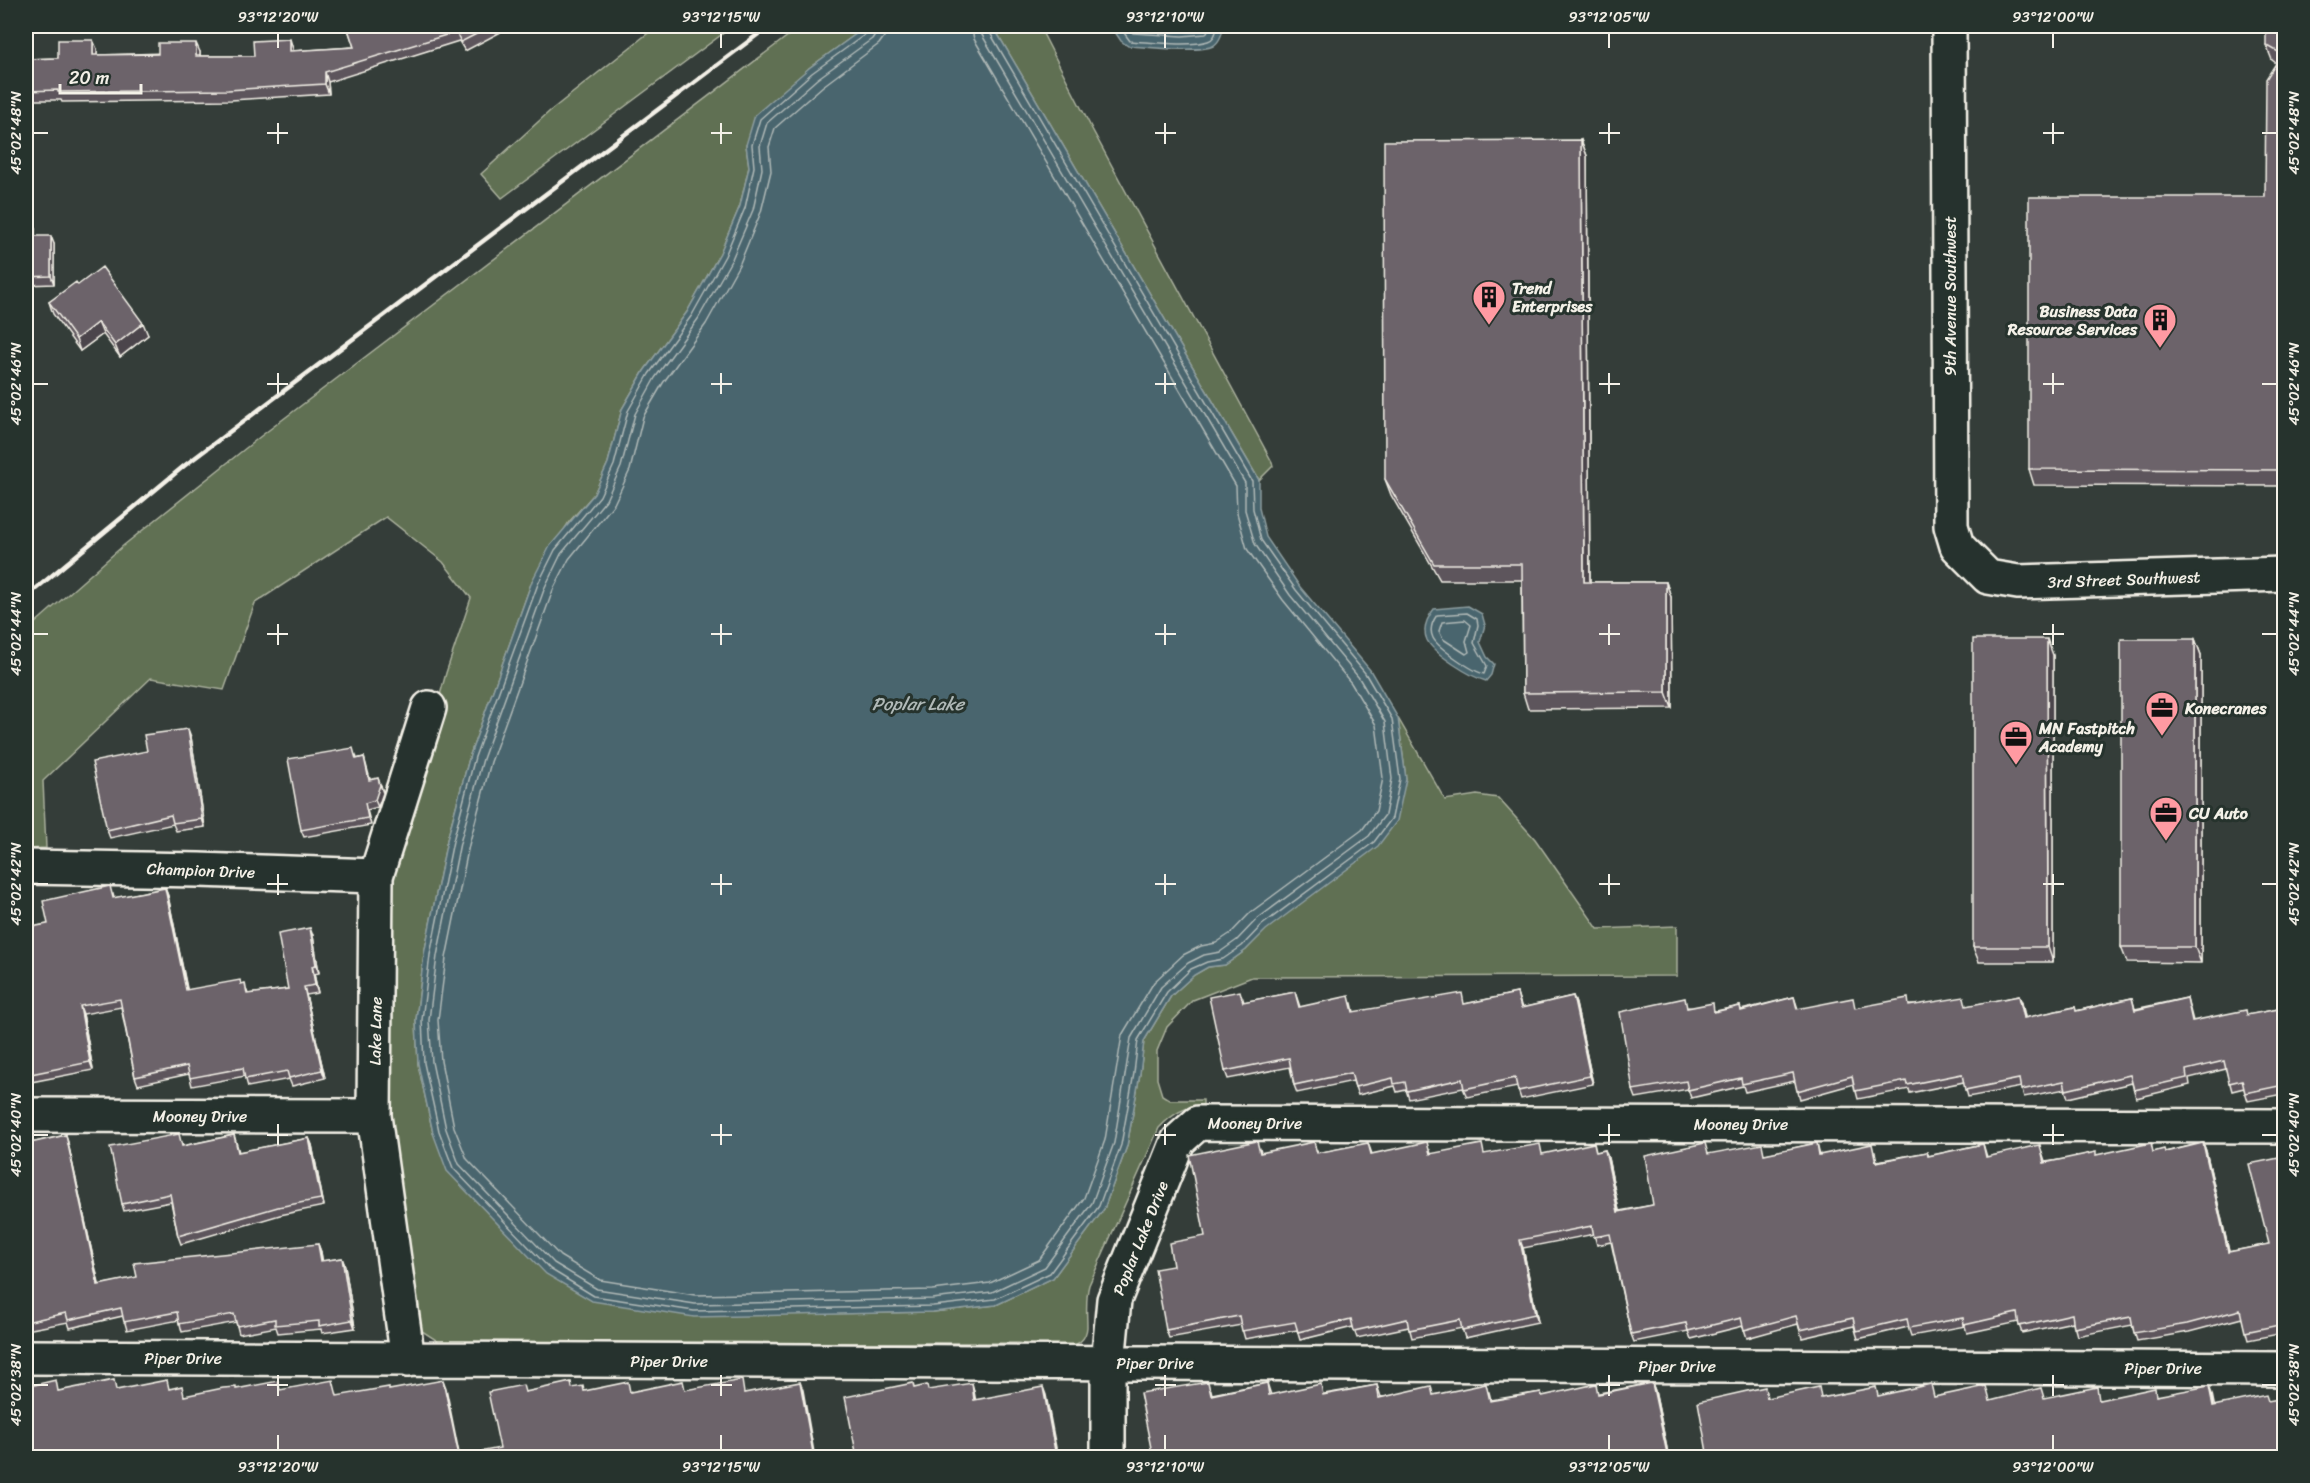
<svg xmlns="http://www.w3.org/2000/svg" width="2310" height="1483" font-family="Sriracha,sans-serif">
	<rect width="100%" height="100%" fill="#343d39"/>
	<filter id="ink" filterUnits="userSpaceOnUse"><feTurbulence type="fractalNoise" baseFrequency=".0167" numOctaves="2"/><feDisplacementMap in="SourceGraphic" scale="12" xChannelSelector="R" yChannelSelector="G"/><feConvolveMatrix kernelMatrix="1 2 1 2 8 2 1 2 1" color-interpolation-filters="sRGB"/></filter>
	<g filter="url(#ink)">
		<!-- green -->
		<path fill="#607052" stroke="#aab09d" stroke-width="1.5" d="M 657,26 L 733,26 L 502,198 L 481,174 L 550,111 Z
			M 801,26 L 867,26 L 809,68 L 746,145 L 749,167 L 740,206 L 720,253 L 687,312 L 644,371 L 622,409 L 608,463 L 594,494 L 569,522 L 532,581 L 470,755 L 447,840 L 424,954 L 416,1020 L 418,1064 L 433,1133 L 816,1314 L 933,1312 L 996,1305 L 1053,1278 L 1104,1209 L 1127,1146 L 1140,1074 L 1144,1041 L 1171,996 L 1194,975 L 1208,967 L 1225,965 L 1246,950 L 1406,779 L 1398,718 L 1445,800 L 1477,795 L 1498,798 L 1535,839 L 1598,929 L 1677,926 L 1677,976 L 1252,977 L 1193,1000 L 1167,1027 L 1157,1051 L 1157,1079 L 1162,1095 L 1170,1100 L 1203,1100 L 1203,1105 C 1185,1106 1171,1115 1159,1128 L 1089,1285 C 1085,1299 1087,1313 1087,1327 C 1085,1358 1038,1346 1018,1343 L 439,1342 L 422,1331 L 417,1323 L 396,1170 L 388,1093 L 389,883 L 446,673 L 471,598 L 443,562 L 386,517 L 255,603 L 224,690 L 151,678 L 43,781 L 46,848 L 26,849 L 26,631 L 124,545 L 261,436 Z
			M 993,26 L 1039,26 L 1092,129 L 1272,462 L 1273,466 L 1259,480 Z"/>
		<!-- water -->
		<path fill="#49656e" stroke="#8d9d9f" stroke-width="1.5" d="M 867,26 L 993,26 L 1259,480 L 1259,508 L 1266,537 L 1300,587 L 1370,670 L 1398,718 L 1406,779 L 1397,821 L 1378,846 L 1266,930 L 1246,950 L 1225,965 L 1208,967 L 1194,975 L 1171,996 L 1144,1041 L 1140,1074 L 1127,1146 L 1104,1209 L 1053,1278 L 996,1305 L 933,1312 L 694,1317 L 592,1301 L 546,1274 L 447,1171 L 433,1133 L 418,1064 L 416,1020 L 424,954 L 447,840 L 470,755 L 532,581 L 550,546 L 594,494 L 608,463 L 622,409 L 644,371 L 687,312 L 720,253 L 740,206 L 749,167 L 746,145 L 755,115 L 809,68 Z
			M 1111,26 L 1224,26 C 1222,33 1220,42 1213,46 C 1200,53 1145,47 1128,46 L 1121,41 Z
			M 1468,606 L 1482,614 L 1485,625 L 1480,642 L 1487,657 L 1494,664 L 1491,675 L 1486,681 C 1471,677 1434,654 1427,640 C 1422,629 1427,618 1434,609 Z"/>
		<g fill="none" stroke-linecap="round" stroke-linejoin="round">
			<!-- shore -->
			<path stroke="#b0b9b7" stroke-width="1.5" d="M 869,26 L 867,33 L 812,73 L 760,119 L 752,145 L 754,167 L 745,208 L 725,256 L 692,315 L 649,374 L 628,411 L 614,465 L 600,496 L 555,550 L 538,584 L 475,757 L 453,841 L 430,955 L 422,1020 L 424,1063 L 439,1131 L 453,1168 L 550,1269 L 594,1296 L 694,1311 L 933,1306 L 995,1299 L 1050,1273 L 1099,1206 L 1121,1145 L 1134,1073 L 1138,1040 L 1167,992 L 1191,969 L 1207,962 L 1223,959 L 1242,946 L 1262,925 L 1374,842 L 1392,818 L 1400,779 L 1392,719 L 1365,673 L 1296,590 L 1261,540 L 1253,509 L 1252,481 L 989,31 L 988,26
				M 877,26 L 876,33 L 872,39 L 817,79 L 767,123 L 760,146 L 762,169 L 753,210 L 732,259 L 698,319 L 655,378 L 635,414 L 621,467 L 606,500 L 561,554 L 545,587 L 483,759 L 460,843 L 437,956 L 429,1020 L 432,1062 L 446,1129 L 459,1164 L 554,1263 L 597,1289 L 695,1304 L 932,1299 L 992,1292 L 1045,1267 L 1092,1203 L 1114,1143 L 1131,1038 L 1161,987 L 1188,963 L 1204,955 L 1220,952 L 1237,940 L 1257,919 L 1369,836 L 1385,815 L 1392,779 L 1385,722 L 1359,678 L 1290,595 L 1255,544 L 1245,510 L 1245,483 L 982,35 L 980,26
				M 886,26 L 884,37 L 879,44 L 823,86 L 775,128 L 769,147 L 771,171 L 761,212 L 740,263 L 706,324 L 663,383 L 643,417 L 630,470 L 614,504 L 569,559 L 553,590 L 491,762 L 469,845 L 446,958 L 438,1020 L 441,1061 L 454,1127 L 467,1159 L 560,1256 L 600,1280 L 695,1295 L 932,1290 L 990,1283 L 1039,1260 L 1084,1198 L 1105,1140 L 1122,1035 L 1154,982 L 1183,955 L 1201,946 L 1216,943 L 1231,933 L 1251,912 L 1362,830 L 1376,811 L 1383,778 L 1376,725 L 1351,683 L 1283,600 L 1247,549 L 1237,513 L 1236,486 L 974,39 L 971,26
				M 1119,26 L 1130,41 C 1150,42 1190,47 1208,41 C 1215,39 1216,31 1218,26
				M 1127,26 L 1133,33 L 1182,36 L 1206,34 L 1210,26
				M 1467,613 L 1477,619 L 1478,625 L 1474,643 L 1487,666 L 1484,674 C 1474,672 1438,648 1433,638 C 1429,630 1432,622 1437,615 Z
				M 1465,620 L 1471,625 L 1466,641 L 1469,652 L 1466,654 L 1443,639 L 1439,631 L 1442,622 Z"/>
			<!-- minor casing -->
			<g stroke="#f4f1e8" stroke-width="38">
				<path id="minor" d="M 1949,26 L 1951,526 L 1957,546 L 1988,577 L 2018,582 L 2284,574
					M 26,867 L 199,870 L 376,876
					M 26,1115 L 374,1116
					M 26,1357 L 2284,1369
					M 408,1360 L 374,1116 L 376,876 L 429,708
					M 1108,1458 L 1108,1363 L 1114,1300 L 1178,1141 L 1198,1123 L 2284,1126"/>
			</g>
			<!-- minor -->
			<use href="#minor" stroke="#26332d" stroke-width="33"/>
			<!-- rail -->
			<path stroke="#f4f1e8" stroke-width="4.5" d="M 26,597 L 184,466 L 769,26"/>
		</g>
		<!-- wall -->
		<path fill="#5d555c" stroke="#f4f1e8" stroke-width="1.5" d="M 347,26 L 512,26 L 465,51 L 459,41 L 328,82 L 329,94 L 231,100 L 62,102 L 61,100 L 26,100 L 26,59 L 58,58 L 97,49 L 97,55 L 200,52 L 200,56 L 254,56 L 293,49 L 293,51 L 354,47 Z
			M 2284,26 L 2284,486 L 2034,485 L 2029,469 L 2265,197 L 2276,63 L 2272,60 L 2266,45 Z
			M 1581,140 L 1587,156 L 1590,582 L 1666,582 L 1671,597 L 1672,708 L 1528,709 L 1523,693 L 1522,580 L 1440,580 L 1391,495 L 1385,479 Z
			M 26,217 L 32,217 L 35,225 L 35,236 L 54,244 L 54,284 L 26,285 Z
			M 78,285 L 148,335 L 120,357 L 103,334 L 80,351 L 53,314 L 49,302 Z
			M 2195,639 L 2201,655 L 2201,963 L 2127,962 L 2121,947 Z
			M 2053,655 L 2053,962 L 1979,962 L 1973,947 Z
			M 191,737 L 205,827 L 176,831 L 173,824 L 110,838 L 107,830 L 147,751 Z
			M 356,755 L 357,759 L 364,757 L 370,779 L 381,785 L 383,793 L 378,807 L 367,810 L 371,825 L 304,837 L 301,830 Z
			M 165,888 L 168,896 L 187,990 L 242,984 L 247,991 L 248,994 L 288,989 L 313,936 L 319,973 L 314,974 L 318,993 L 306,995 L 325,1078 L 292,1086 L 289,1079 L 248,1087 L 245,1076 L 192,1086 L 189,1074 L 138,1085 L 135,1077 L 121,1007 L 83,1014 L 93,1070 L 26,1083 L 26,928 L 48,924 L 113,894 L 114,898 Z
			M 1295,992 L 1300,1007 L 1352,1003 L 1354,1012 L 1465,1004 L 1517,993 L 1522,1008 L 1573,996 L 1576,1004 L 1593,1084 L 1521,1099 L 1517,1087 L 1467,1097 L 1463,1088 L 1409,1099 L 1406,1090 L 1397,1092 L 1395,1086 L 1358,1095 L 1353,1081 L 1297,1093 L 1294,1085 L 1290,1067 L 1228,1079 L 1225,1071 L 1243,999 L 1244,1002 Z
			M 2019,996 L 2022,1003 L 2025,1018 L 2075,1007 L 2076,1011 L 2132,998 L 2135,1009 L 2187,998 L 2193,1021 L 2248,1015 L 2284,1008 L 2284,1094 L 2248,1101 L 2244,1088 L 2232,1091 L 2226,1069 L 2189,1078 L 2190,1085 L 2136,1098 L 2132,1083 L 2068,1098 L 2065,1089 L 2024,1097 L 2021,1087 L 1968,1097 L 1964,1082 L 1910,1093 L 1909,1089 L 1858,1099 L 1854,1084 L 1800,1099 L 1795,1081 L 1745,1092 L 1743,1086 L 1691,1098 L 1688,1089 L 1636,1098 L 1633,1090 L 1688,1007 L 1716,1011 L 1740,1006 L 1741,1010 L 1794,997 L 1798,1009 L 1856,1008 L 1911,1005 L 1967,1006 Z
			M 66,1135 L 68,1143 L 99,1285 L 318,1244 L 321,1252 L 322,1261 L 342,1258 L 345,1266 L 355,1328 L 322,1333 L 321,1329 L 278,1333 L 276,1327 L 239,1334 L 236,1322 L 182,1332 L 179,1320 L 127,1330 L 123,1316 L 70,1328 L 68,1322 L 26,1330 L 26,1144 Z
			M 234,1135 L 239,1152 L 309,1138 L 312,1145 L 324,1206 L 280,1215 L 181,1244 L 178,1236 L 171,1202 L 124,1211 L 122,1204 L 182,1142 L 183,1146 Z
			M 1368,1143 L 1372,1154 L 1430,1150 L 1431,1154 L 1544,1154 L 1597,1152 L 1605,1150 L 1608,1158 L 1619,1211 L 1653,1205 L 1709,1154 L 1766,1154 L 1817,1143 L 1820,1155 L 1875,1152 L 1877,1161 L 1927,1152 L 1929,1156 L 1983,1144 L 1987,1157 L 2042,1153 L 2045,1162 L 2097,1155 L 2165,1152 L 2203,1143 L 2206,1151 L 2229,1252 L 2269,1244 L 2284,1157 L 2284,1333 L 2248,1340 L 2242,1318 L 2189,1332 L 2137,1341 L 2132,1325 L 2077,1336 L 2073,1322 L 2022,1333 L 2018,1322 L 1967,1333 L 1965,1326 L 1911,1336 L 1908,1327 L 1858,1339 L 1854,1326 L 1802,1338 L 1798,1324 L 1747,1338 L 1743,1326 L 1691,1339 L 1688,1331 L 1634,1342 L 1631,1334 L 1611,1242 L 1597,1245 L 1594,1234 L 1523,1248 L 1538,1322 L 1465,1338 L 1462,1328 L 1412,1338 L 1409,1327 L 1357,1338 L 1353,1327 L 1300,1340 L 1297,1330 L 1245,1339 L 1241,1325 L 1169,1338 L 1166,1330 L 1173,1266 L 1205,1236 L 1260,1149 L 1261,1153 L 1317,1150 L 1318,1153 Z
			M 1267,1383 L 1271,1395 L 1324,1394 L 1377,1385 L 1381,1397 L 1489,1392 L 1491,1400 L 1541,1392 L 1542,1396 L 1599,1393 L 1652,1383 L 1655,1391 L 1669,1458 L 1153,1458 L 1211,1390 L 1212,1394 Z"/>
		<!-- shaded-wall -->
		<path fill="#4c454b" stroke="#f4f1e8" stroke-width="1.5" d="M 290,39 L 293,49 L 294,60 L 290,51 Z
			M 93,40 L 97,49 L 97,65 L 93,55 Z
			M 196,43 L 200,52 L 200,66 L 196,56 Z
			M 325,72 L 328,82 L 329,94 L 325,84 Z
			M 1581,140 L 1587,156 L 1590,598 L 1584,582 Z
			M 32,217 L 35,225 L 35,244 L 32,236 Z
			M 51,236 L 54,244 L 54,284 L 51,276 Z
			M 98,322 L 103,334 L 80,351 L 76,339 Z
			M 143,323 L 148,335 L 120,357 L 115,345 Z
			M 1666,582 L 1671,597 L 1672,708 L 1666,692 Z
			M 2047,639 L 2053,655 L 2053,962 L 2048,947 Z
			M 2195,639 L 2201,655 L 2201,963 L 2195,947 Z
			M 188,729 L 191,737 L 205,827 L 202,819 Z
			M 378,778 L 383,793 L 378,807 L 375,800 Z
			M 165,888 L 168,896 L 189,998 L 186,990 Z
			M 310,928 L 313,936 L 319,973 L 316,965 Z
			M 312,966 L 314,974 L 318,993 L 315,985 Z
			M 304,987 L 306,995 L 325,1078 L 322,1070 Z
			M 1573,996 L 1576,1004 L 1593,1084 L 1590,1076 Z
			M 2019,996 L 2022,1003 L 2027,1026 L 2024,1018 Z
			M 80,1006 L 83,1014 L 93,1070 L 90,1062 Z
			M 66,1135 L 68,1143 L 101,1293 L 98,1285 Z
			M 309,1138 L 312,1145 L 324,1206 L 321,1199 Z
			M 2203,1143 L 2206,1151 L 2231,1260 L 2228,1252 Z
			M 1605,1150 L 1608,1158 L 1621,1220 L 1618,1212 Z
			M 1520,1240 L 1523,1248 L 1538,1322 L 1535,1314 Z
			M 318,1244 L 321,1252 L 324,1269 L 321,1261 Z
			M 342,1258 L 345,1266 L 355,1328 L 352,1320 Z
			M 443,1380 L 446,1388 L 460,1458 L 459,1458 Z
			M 800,1382 L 803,1390 L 815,1458 L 814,1458 Z
			M 972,1383 L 974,1391 L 977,1408 L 974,1400 Z
			M 1652,1383 L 1655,1391 L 1669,1458 L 1668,1458 Z
			M 2209,1386 L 2212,1394 L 2216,1414 L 2213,1406 Z
			M 1043,1387 L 1046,1395 L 1058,1458 L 1057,1458 Z"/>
		<!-- building -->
		<path fill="#6c636b" stroke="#f4f1e8" stroke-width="1.5" d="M 347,26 L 492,26 L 461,42 L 456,32 L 325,72 L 325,84 L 228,90 L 58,92 L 58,90 L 26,91 L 26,59 L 58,58 L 58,40 L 93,40 L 93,55 L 158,54 L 158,43 L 196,43 L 196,56 L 254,56 L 253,41 L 290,39 L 290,51 L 354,47 Z
			M 2266,26 L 2284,26 L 2284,470 L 2029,469 L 2029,197 L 2265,197 L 2266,79 L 2282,54 L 2266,45 Z
			M 1581,140 L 1584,582 L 1666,582 L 1666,692 L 1523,693 L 1522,564 L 1434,564 L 1385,479 L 1384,141 Z
			M 26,217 L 32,217 L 32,236 L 51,236 L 51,276 L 26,277 Z
			M 102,267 L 143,323 L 115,345 L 98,322 L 76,339 L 49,302 L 76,282 L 78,285 Z
			M 1973,639 L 2047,639 L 2048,947 L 1973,947 Z
			M 2121,639 L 2195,639 L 2195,947 L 2121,947 Z
			M 188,729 L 202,819 L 173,823 L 171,815 L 107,830 L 92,762 L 147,751 L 144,735 Z
			M 353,748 L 356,759 L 364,757 L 369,780 L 378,778 L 380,785 L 375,800 L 365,803 L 368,818 L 301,830 L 288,759 Z
			M 110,886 L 113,898 L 165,888 L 186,990 L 240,980 L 241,984 L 245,983 L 247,994 L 288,989 L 278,934 L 310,928 L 316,965 L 312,966 L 315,985 L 304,987 L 322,1070 L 289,1078 L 287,1071 L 245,1079 L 243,1068 L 190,1078 L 187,1066 L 135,1077 L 120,999 L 80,1006 L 90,1062 L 26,1075 L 26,928 L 48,924 L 43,901 Z
			M 1240,991 L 1243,1002 L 1295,992 L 1299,1007 L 1349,996 L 1353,1012 L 1462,993 L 1464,1004 L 1517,993 L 1521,1008 L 1573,996 L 1590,1076 L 1518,1091 L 1515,1078 L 1464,1089 L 1462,1079 L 1407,1091 L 1405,1082 L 1394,1084 L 1393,1078 L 1355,1087 L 1351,1073 L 1294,1085 L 1289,1058 L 1225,1071 L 1209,997 Z
			M 2019,996 L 2024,1018 L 2075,1007 L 2076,1011 L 2132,998 L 2135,1010 L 2187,998 L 2192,1021 L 2246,1010 L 2247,1015 L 2284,1008 L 2284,1085 L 2245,1093 L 2242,1080 L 2229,1083 L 2224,1061 L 2186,1070 L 2187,1078 L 2134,1090 L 2130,1075 L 2066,1090 L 2064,1081 L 2021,1090 L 2019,1079 L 1965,1090 L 1962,1074 L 1907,1085 L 1906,1081 L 1855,1091 L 1852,1076 L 1797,1091 L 1793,1073 L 1742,1084 L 1741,1078 L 1688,1090 L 1686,1081 L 1633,1090 L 1620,1012 L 1685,998 L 1687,1008 L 1713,1003 L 1714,1012 L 1740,1006 L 1741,1011 L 1794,997 L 1797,1009 L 1853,998 L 1855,1008 L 1908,998 L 1909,1006 L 1964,997 L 1966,1006 Z
			M 179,1134 L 182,1146 L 234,1135 L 238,1152 L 309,1138 L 321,1199 L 278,1207 L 178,1236 L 170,1194 L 122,1204 L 110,1147 Z
			M 66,1135 L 98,1285 L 137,1277 L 134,1263 L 318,1244 L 321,1261 L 342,1258 L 352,1320 L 319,1326 L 319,1321 L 275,1325 L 275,1319 L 237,1326 L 234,1314 L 179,1324 L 177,1312 L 124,1322 L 121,1308 L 68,1320 L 66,1313 L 26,1322 L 26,1144 Z
			M 1257,1141 L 1260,1153 L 1314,1142 L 1317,1153 L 1368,1143 L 1371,1154 L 1427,1142 L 1430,1154 L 1482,1144 L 1484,1154 L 1540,1144 L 1542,1154 L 1594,1143 L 1596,1152 L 1605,1150 L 1618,1212 L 1653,1205 L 1645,1156 L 1705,1143 L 1708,1154 L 1762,1144 L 1764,1154 L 1817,1143 L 1819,1155 L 1872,1144 L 1876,1162 L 1927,1152 L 1928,1156 L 1983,1144 L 1986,1157 L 2040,1145 L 2044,1163 L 2096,1152 L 2096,1155 L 2151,1143 L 2153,1152 L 2164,1149 L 2165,1152 L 2203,1143 L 2228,1252 L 2269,1244 L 2249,1164 L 2284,1157 L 2284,1324 L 2245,1332 L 2240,1310 L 2187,1324 L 2134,1333 L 2131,1317 L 2074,1328 L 2072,1314 L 2019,1326 L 2017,1313 L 1964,1325 L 1963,1318 L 1909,1328 L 1907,1319 L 1856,1331 L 1853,1318 L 1800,1330 L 1796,1316 L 1744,1330 L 1741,1318 L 1688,1331 L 1686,1323 L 1631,1334 L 1610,1234 L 1594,1237 L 1592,1226 L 1520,1240 L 1535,1314 L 1462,1330 L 1460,1320 L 1409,1330 L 1407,1319 L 1354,1331 L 1351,1319 L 1298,1332 L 1295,1322 L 1242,1331 L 1239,1316 L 1166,1330 L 1155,1269 L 1173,1266 L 1169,1243 L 1205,1236 L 1189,1155 Z
			M 56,1380 L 58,1391 L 114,1380 L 116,1390 L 167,1380 L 169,1389 L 182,1386 L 184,1396 L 223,1388 L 236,1387 L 236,1389 L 278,1381 L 280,1390 L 333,1380 L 337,1396 L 389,1387 L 389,1390 L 443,1380 L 459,1456 L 500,1448 L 488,1392 L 523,1385 L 525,1392 L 571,1382 L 572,1388 L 583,1386 L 584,1391 L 628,1382 L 630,1392 L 683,1381 L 685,1390 L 742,1380 L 744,1393 L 800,1382 L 814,1458 L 26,1458 L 26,1387 Z
			M 1208,1382 L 1211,1395 L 1267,1383 L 1269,1395 L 1321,1384 L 1323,1395 L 1377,1385 L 1379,1398 L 1431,1386 L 1433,1395 L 1486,1384 L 1490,1401 L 1541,1392 L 1542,1396 L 1596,1384 L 1598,1394 L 1652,1383 L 1668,1458 L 1205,1458 L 1204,1452 L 1177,1458 L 1153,1458 L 1140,1393 Z
			M 913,1383 L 914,1388 L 927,1385 L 928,1390 L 972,1383 L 974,1400 L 1043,1387 L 1056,1456 L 1048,1458 L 826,1458 L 856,1452 L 845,1397 Z
			M 1931,1384 L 1934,1397 L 1986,1386 L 1990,1401 L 2041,1388 L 2044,1398 L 2097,1387 L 2099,1400 L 2155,1388 L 2156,1396 L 2209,1386 L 2213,1406 L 2266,1395 L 2268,1401 L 2284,1398 L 2284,1458 L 1708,1458 L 1698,1402 L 1765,1387 L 1767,1398 L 1819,1387 L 1821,1398 L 1876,1387 L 1878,1396 Z"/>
	</g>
	<!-- ticks -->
	<path fill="none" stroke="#f4f1e8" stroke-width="2" d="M 278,33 L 278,48M 721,33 L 721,48M 1165,33 L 1165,48M 1609,33 L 1609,48M 2053,33 L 2053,48M 278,123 L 278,144M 721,123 L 721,144M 1165,123 L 1165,144M 1609,123 L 1609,144M 2053,123 L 2053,144M 33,133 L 48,133M 267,133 L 288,133M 711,133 L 732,133M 1155,133 L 1176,133M 1599,133 L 1620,133M 2043,133 L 2064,133M 2262,133 L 2277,133M 278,373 L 278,394M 721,373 L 721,394M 1165,373 L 1165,394M 1609,373 L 1609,394M 2053,373 L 2053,394M 33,384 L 48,384M 267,384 L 288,384M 711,384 L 732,384M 1155,384 L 1176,384M 1599,384 L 1620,384M 2043,384 L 2064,384M 2262,384 L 2277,384M 278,624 L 278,645M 721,624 L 721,645M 1165,624 L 1165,645M 1609,624 L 1609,645M 2053,624 L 2053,645M 33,634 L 48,634M 267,634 L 288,634M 711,634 L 732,634M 1155,634 L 1176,634M 1599,634 L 1620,634M 2043,634 L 2064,634M 2262,634 L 2277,634M 278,874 L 278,895M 721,874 L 721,895M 1165,874 L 1165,895M 1609,874 L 1609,895M 2053,874 L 2053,895M 33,884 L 48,884M 267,884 L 288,884M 711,884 L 732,884M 1155,884 L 1176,884M 1599,884 L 1620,884M 2043,884 L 2064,884M 2262,884 L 2277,884M 278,1124 L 278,1145M 721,1124 L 721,1145M 1165,1124 L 1165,1145M 1609,1124 L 1609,1145M 2053,1124 L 2053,1145M 33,1135 L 48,1135M 267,1135 L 288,1135M 711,1135 L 732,1135M 1155,1135 L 1176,1135M 1599,1135 L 1620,1135M 2043,1135 L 2064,1135M 2262,1135 L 2277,1135M 278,1375 L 278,1396M 721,1375 L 721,1396M 1165,1375 L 1165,1396M 1609,1375 L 1609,1396M 2053,1375 L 2053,1396M 33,1385 L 48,1385M 267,1385 L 288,1385M 711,1385 L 732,1385M 1155,1385 L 1176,1385M 1599,1385 L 1620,1385M 2043,1385 L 2064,1385M 2262,1385 L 2277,1385M 278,1435 L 278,1450M 721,1435 L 721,1450M 1165,1435 L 1165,1450M 1609,1435 L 1609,1450M 2053,1435 L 2053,1450"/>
	<!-- icons -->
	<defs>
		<g id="building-pin" transform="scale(1.725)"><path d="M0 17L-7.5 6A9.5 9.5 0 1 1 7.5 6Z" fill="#ff9aa2" stroke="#26332d"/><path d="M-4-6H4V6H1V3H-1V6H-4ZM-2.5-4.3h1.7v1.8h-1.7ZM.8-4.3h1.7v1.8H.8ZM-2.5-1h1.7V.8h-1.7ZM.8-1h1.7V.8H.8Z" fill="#111"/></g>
		<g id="office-pin" transform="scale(1.725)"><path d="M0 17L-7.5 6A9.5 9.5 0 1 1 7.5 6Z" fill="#ff9aa2" stroke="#26332d"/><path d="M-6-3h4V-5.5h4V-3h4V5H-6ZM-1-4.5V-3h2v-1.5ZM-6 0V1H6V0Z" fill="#111"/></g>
	</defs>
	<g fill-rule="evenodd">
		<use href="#building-pin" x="1489" y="297"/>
		<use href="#building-pin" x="2160" y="320"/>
		<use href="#office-pin" x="2162" y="708"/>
		<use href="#office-pin" x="2016" y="737"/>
		<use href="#office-pin" x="2166" y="813"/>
	</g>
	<g text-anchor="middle" stroke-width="6" stroke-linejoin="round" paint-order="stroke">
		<!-- poi labels -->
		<g font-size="16" font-weight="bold" fill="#f4f1e8" stroke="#26332d" text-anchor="start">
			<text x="1512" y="294">Trend<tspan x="1512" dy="18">Enterprises</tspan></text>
			<text x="2137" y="317" text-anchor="end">Business Data<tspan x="2137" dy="18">Resource Services</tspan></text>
			<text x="2185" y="714">Konecranes</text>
			<text x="2039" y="734">MN Fastpitch<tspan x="2039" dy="18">Academy</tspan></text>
			<text x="2189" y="819">CU Auto</text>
		</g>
		<!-- street labels -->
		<g font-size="16" fill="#f4f1e8" stroke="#26332d">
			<text transform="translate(1950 296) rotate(-90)" y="6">9th Avenue Southwest</text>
			<text transform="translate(2124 579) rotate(-2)" y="6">3rd Street Southwest</text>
			<text transform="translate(201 870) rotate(2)" y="6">Champion Drive</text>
			<text transform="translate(375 1031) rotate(-89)" y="6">Lake Lane</text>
			<text x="200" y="1122">Mooney Drive</text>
			<text x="1255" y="1129">Mooney Drive</text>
			<text x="1741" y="1130">Mooney Drive</text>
			<text transform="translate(1140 1238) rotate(-68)" y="6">Poplar Lake Drive</text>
			<text x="183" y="1364">Piper Drive</text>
			<text x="669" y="1367">Piper Drive</text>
			<text x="1155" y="1369">Piper Drive</text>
			<text x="1677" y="1372">Piper Drive</text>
			<text x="2163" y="1374">Piper Drive</text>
		</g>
		<!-- water labels -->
		<g font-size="18" font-style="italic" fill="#b0b9b7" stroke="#26332d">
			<text x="918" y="710">Poplar Lake</text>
		</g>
	</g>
	<!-- margin -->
	<rect width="2310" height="1483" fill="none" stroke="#26332d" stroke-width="66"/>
	<!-- scale -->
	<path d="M60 84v9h81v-9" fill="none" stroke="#f4f1e8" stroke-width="3"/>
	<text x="69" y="84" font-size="18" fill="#f4f1e8" stroke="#26332d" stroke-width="4.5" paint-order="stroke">20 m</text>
	<rect x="33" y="33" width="2244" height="1417" fill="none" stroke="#f4f1e8" stroke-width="2"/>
	<g font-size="15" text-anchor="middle" fill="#f4f1e8">
		<text x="278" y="22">93°12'20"W</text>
		<text x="721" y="22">93°12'15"W</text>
		<text x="1165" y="22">93°12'10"W</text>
		<text x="1609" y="22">93°12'05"W</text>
		<text x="2053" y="22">93°12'00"W</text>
		<text transform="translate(16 133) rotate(-90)" y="5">45°02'48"N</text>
		<text transform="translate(2294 133) rotate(-90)" y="5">45°02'48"N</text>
		<text transform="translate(16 384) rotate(-90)" y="5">45°02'46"N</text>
		<text transform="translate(2294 384) rotate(-90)" y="5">45°02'46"N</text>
		<text transform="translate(16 634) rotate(-90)" y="5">45°02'44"N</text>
		<text transform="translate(2294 634) rotate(-90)" y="5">45°02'44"N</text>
		<text transform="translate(16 884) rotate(-90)" y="5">45°02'42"N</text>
		<text transform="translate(2294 884) rotate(-90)" y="5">45°02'42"N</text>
		<text transform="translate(16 1135) rotate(-90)" y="5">45°02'40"N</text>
		<text transform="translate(2294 1135) rotate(-90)" y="5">45°02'40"N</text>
		<text transform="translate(16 1385) rotate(-90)" y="5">45°02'38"N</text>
		<text transform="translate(2294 1385) rotate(-90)" y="5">45°02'38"N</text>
		<text x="278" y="1472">93°12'20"W</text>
		<text x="721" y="1472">93°12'15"W</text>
		<text x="1165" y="1472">93°12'10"W</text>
		<text x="1609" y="1472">93°12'05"W</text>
		<text x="2053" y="1472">93°12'00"W</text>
	</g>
</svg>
